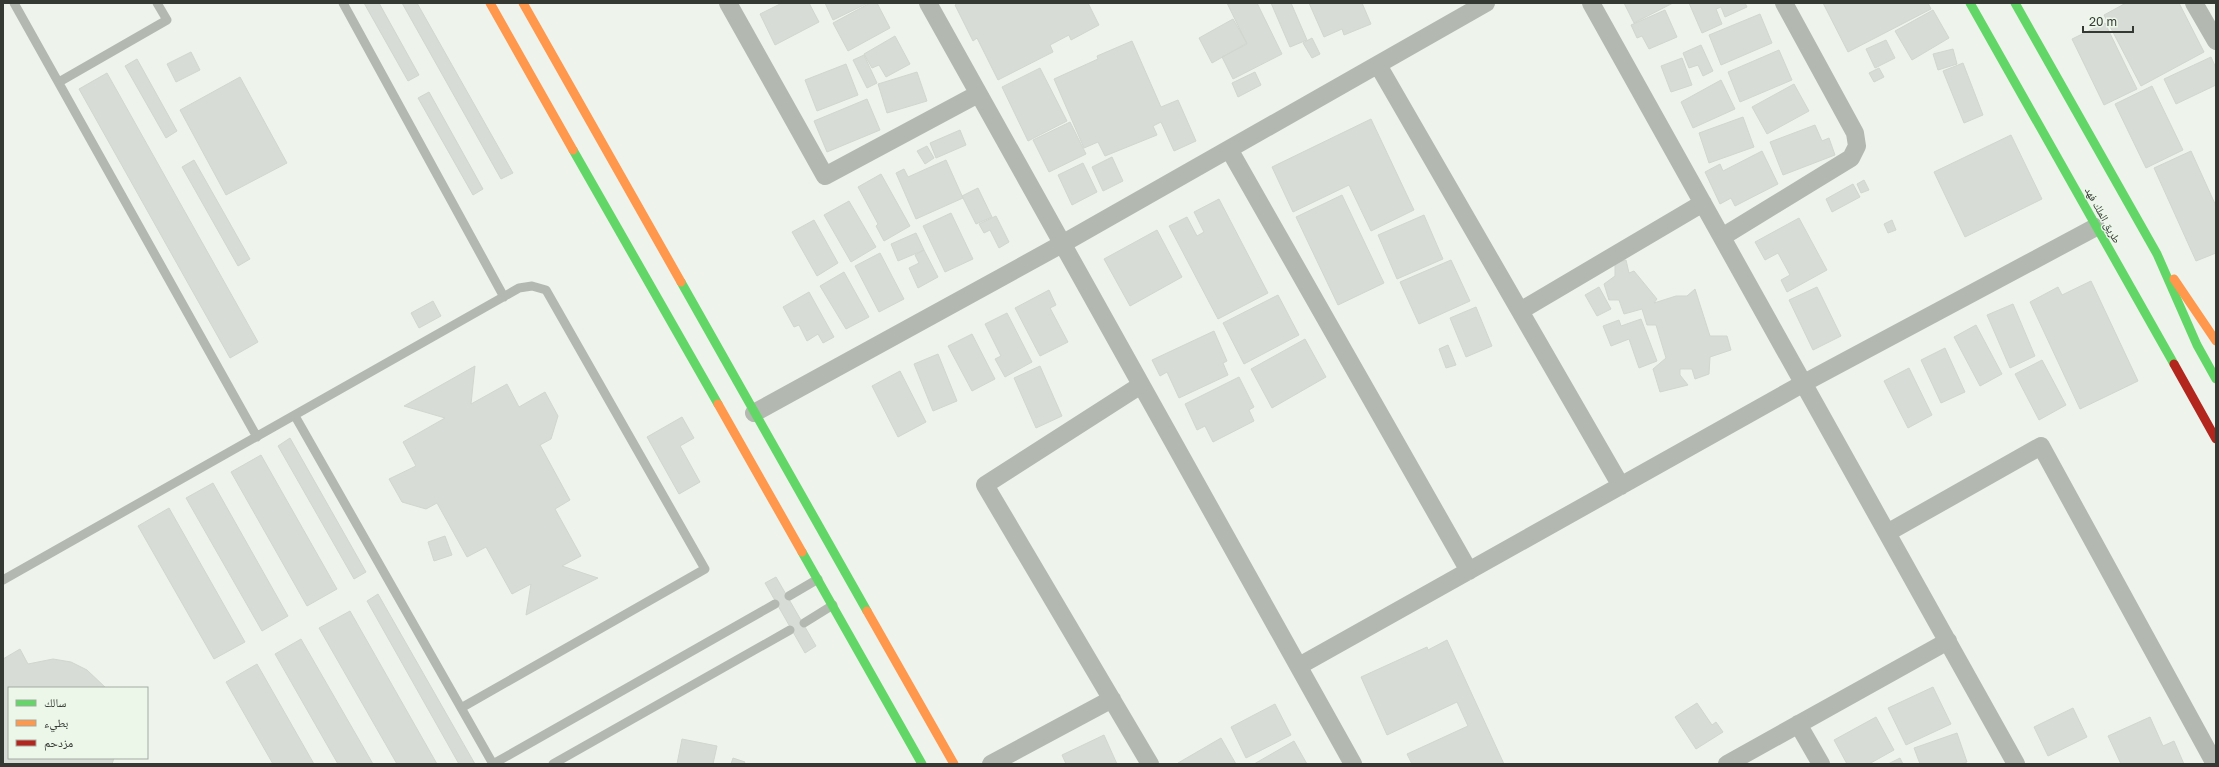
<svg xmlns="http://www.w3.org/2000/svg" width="2219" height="767" font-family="'Golos Text','Noto Naskh Arabic',sans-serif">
	<rect width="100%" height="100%" fill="#eef4ec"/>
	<!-- building -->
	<path fill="#d8dcd6" stroke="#d1d6cf" d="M 364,3 L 379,3 L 419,75 L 408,81 Z
		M 402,3 L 417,3 L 513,173 L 501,179 Z
		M 782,3 L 809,3 L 819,22 L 775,45 L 760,14 Z
		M 825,3 L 868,3 L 833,20 Z
		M 870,3 L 877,3 L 890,28 L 848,51 L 833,23 Z
		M 958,3 L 1088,3 L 1099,25 L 1071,40 L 1069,35 L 1050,45 L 1053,52 L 998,80 L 977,38 L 973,41 L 955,5 Z
		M 1227,3 L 1257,3 L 1282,54 L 1233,79 L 1222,57 L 1247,44 Z
		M 1271,3 L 1291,3 L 1307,40 L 1290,47 Z
		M 1309,3 L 1362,3 L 1371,24 L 1344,35 L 1342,29 L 1324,37 Z
		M 1624,3 L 1673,3 L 1634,23 Z
		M 1689,3 L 1745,3 L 1747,7 L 1725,17 L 1721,7 L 1716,9 L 1722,24 L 1702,33 Z
		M 1823,3 L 1928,3 L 1931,9 L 1848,52 Z
		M 2126,3 L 2179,3 L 2204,52 L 2141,86 L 2104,15 Z
		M 1665,10 L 1677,37 L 1649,49 L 1642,36 L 1637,38 L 1631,25 Z
		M 1933,10 L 1949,38 L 1912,60 L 1895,31 Z
		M 1760,14 L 1772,43 L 1721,65 L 1709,35 Z
		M 1233,19 L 1247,43 L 1212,63 L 1199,38 Z
		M 2105,23 L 2137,89 L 2104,105 L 2072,39 Z
		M 895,36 L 910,64 L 886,77 L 879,65 L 872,68 L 864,54 Z
		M 1312,38 L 1320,54 L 1312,58 L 1303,43 Z
		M 1886,40 L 1895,58 L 1875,68 L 1866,49 Z
		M 1132,41 L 1161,107 L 1178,100 L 1196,141 L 1174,151 L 1161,122 L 1153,126 L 1157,135 L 1105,156 L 1098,142 L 1084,148 L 1054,79 L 1098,59 L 1097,56 Z
		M 1701,45 L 1713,71 L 1703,76 L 1698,65 L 1689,68 L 1683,53 Z
		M 1953,49 L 1957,64 L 1938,70 L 1933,54 Z
		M 1779,50 L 1792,80 L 1740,102 L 1728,72 Z
		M 191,52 L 200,70 L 176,82 L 167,64 Z
		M 864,55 L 877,83 L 867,88 L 853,60 Z
		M 2211,57 L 2216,68 L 2216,85 L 2176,104 L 2164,79 Z
		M 1682,58 L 1692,85 L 1671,92 L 1661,66 Z
		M 137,59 L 177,131 L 166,138 L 125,66 Z
		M 1963,63 L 1983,115 L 1964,123 L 1943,71 Z
		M 846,64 L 858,95 L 817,111 L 805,80 Z
		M 1040,68 L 1067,121 L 1028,141 L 1002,87 Z
		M 1879,68 L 1884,77 L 1874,82 L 1869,73 Z
		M 917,72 L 927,101 L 887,113 L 878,84 Z
		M 1255,72 L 1261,85 L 1238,97 L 1232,83 Z
		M 107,73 L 258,342 L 230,358 L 79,89 Z
		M 240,77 L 287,163 L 226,195 L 180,110 Z
		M 1721,80 L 1735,109 L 1693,128 L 1681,102 Z
		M 1794,84 L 1809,111 L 1767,134 L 1752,107 Z
		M 2152,86 L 2183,150 L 2146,168 L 2115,104 Z
		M 429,92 L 483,189 L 473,195 L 418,98 Z
		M 867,99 L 880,130 L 827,152 L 814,121 Z
		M 1743,117 L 1754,147 L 1709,163 L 1699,133 Z
		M 1371,119 L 1414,210 L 1371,231 L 1349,185 L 1293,212 L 1272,167 Z
		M 1070,122 L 1086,154 L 1049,172 L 1033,140 Z
		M 1815,125 L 1822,141 L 1829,138 L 1835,155 L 1783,175 L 1770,142 Z
		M 960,130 L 966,145 L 936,158 L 930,143 Z
		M 2011,135 L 2042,199 L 1965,237 L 1934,172 Z
		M 927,146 L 934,158 L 925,164 L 917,151 Z
		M 1762,151 L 1778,184 L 1735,206 L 1731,198 L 1720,204 L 1705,172 L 1720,164 L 1723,171 Z
		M 2191,151 L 2216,206 L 2216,253 L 2196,261 L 2154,168 Z
		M 1112,157 L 1123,181 L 1103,191 L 1092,167 Z
		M 194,160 L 250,259 L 238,266 L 182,167 Z
		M 946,160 L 963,198 L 916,219 L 896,173 L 904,169 L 908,177 Z
		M 1083,163 L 1097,192 L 1072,205 L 1058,175 Z
		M 881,174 L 910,226 L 884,241 L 876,226 L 878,224 L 858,187 Z
		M 1864,180 L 1869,190 L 1861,193 L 1857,184 Z
		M 1853,184 L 1860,197 L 1832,212 L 1826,199 Z
		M 978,188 L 992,217 L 976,224 L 962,196 Z
		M 1342,195 L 1384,283 L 1338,305 L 1296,217 Z
		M 1219,199 L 1268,293 L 1218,319 L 1169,226 L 1187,217 L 1197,236 L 1204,232 L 1194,212 Z
		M 849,201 L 876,247 L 851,262 L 824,215 Z
		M 951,213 L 973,259 L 945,272 L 923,226 Z
		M 1424,215 L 1443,259 L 1397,279 L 1378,235 Z
		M 996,216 L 1009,242 L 999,248 L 990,230 L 984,233 L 979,224 Z
		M 1799,218 L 1827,270 L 1787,292 L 1781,280 L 1790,275 L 1778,253 L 1765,260 L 1755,242 Z
		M 814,220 L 838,263 L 817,276 L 792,232 Z
		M 1892,220 L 1896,230 L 1888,233 L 1884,224 Z
		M 1157,230 L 1182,277 L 1130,306 L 1104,259 Z
		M 916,233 L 924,250 L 898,261 L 891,244 Z
		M 924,250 L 938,277 L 918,288 L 909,268 L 919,263 L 915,255 Z
		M 880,253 L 904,299 L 879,312 L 855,266 Z
		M 1451,260 L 1470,301 L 1419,324 L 1400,282 Z
		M 1626,260 L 1629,273 L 1634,271 L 1657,299 L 1654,303 L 1676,296 L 1687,296 L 1695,289 L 1710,336 L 1727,336 L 1731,350 L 1710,357 L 1709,374 L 1695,379 L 1692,369 L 1680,369 L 1680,375 L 1688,385 L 1660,392 L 1653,369 L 1666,358 L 1656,325 L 1647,325 L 1642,309 L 1624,314 L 1619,300 L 1609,300 L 1604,284 L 1615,276 L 1615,263 Z
		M 844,272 L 869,317 L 846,329 L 820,286 Z
		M 2091,281 L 2138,381 L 2080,409 L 2030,302 L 2058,287 L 2062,295 Z
		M 1599,287 L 1611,309 L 1597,316 L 1585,295 Z
		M 1817,287 L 1841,336 L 1813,350 L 1789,300 Z
		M 1049,290 L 1056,305 L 1050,308 L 1068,342 L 1040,356 L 1015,308 Z
		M 809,292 L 834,337 L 823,343 L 818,334 L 807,341 L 799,325 L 794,327 L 783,307 Z
		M 1278,295 L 1299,335 L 1244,364 L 1223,323 Z
		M 433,301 L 441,316 L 419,328 L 411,313 Z
		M 2013,304 L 2035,356 L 2010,368 L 1987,315 Z
		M 1476,307 L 1492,346 L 1466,357 L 1450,318 Z
		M 1007,313 L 1032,362 L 1005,377 L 995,359 L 1001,356 L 985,324 Z
		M 1641,319 L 1657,361 L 1639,368 L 1629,339 L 1611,346 L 1603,326 L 1619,320 L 1621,326 Z
		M 1976,325 L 2002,374 L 1980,386 L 1954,337 Z
		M 1214,331 L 1227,361 L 1223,363 L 1228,375 L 1179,398 L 1167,372 L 1160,376 L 1152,360 Z
		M 972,334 L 995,379 L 972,391 L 948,346 Z
		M 1305,339 L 1326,377 L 1272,408 L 1251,369 Z
		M 1448,345 L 1456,365 L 1446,368 L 1439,349 Z
		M 1945,348 L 1965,392 L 1941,403 L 1921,360 Z
		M 938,354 L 957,401 L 933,411 L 914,364 Z
		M 2042,360 L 2066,405 L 2039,420 L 2015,374 Z
		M 475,366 L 471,404 L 507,384 L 519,407 L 545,392 L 558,416 L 551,439 L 540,445 L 570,500 L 555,509 L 581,556 L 562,566 L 598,578 L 526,615 L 531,584 L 512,594 L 486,547 L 467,557 L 437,503 L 426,509 L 402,502 L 389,479 L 416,466 L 403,442 L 445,418 L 404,406 Z
		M 1040,366 L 1062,416 L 1036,428 L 1014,378 Z
		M 1909,368 L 1932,415 L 1908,428 L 1884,381 Z
		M 900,371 L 926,422 L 898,437 L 872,386 Z
		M 1239,377 L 1254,407 L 1249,410 L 1254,421 L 1213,442 L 1205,426 L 1197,430 L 1185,404 Z
		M 682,417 L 694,438 L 680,446 L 700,482 L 679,494 L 647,437 Z
		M 290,438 L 366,572 L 354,579 L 278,446 Z
		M 261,455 L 337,589 L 307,606 L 231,472 Z
		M 213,483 L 288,616 L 262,631 L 186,498 Z
		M 169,508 L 245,642 L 214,659 L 138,526 Z
		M 445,536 L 452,555 L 434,561 L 428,542 Z
		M 776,577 L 816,646 L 805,653 L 765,583 Z
		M 378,594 L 475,764 L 459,764 L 367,601 Z
		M 350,611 L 437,764 L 397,764 L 319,628 Z
		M 301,639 L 373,764 L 338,764 L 275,654 Z
		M 1447,640 L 1504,764 L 1412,764 L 1407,754 L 1468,726 L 1457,702 L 1387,735 L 1361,677 L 1427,647 L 1428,650 Z
		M 20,649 L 28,664 L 53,659 L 71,662 L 87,670 L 106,688 L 9,688 L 9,758 L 114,758 L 112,764 L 3,764 L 3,659 Z
		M 257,664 L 314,764 L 273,764 L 226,682 Z
		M 1933,687 L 1951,724 L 1906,745 L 1888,708 Z
		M 1697,703 L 1712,725 L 1716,722 L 1723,732 L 1696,749 L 1675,717 Z
		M 1275,704 L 1291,735 L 1246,758 L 1231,727 Z
		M 2073,708 L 2087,737 L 2048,756 L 2034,727 Z
		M 1876,717 L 1894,750 L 1869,764 L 1847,764 L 1834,740 Z
		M 2150,717 L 2163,746 L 2174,741 L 2184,764 L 2121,764 L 2108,736 Z
		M 1957,733 L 1967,762 L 1960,764 L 1920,764 L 1914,748 Z
		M 1104,735 L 1117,764 L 1066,764 L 1062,755 Z
		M 1221,738 L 1236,764 L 1179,764 L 1178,763 Z
		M 682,739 L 717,746 L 713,764 L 677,764 Z
		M 1294,741 L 1307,764 L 1254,764 Z
		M 733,758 L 745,762 L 744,764 L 731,764 Z
		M 1900,758 L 1903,764 L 1888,764 Z"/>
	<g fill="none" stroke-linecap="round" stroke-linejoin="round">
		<!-- lane -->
		<path stroke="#b3b9b1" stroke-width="9" d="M 14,3 L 257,437
			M 343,3 L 504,297
			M 59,82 L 167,20 L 157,3
			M 295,416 L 493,764
			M 3,580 L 519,288 L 532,286 L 546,290 L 705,569 L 461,708
			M 789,596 L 818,579
			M 804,623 L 833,605
			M 493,764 L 775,604
			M 553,764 L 790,630"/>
		<!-- street -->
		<path stroke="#b3b9b1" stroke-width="18" d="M 728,3 L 825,176 L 978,94
			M 928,3 L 1353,764
			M 1591,3 L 2016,764
			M 2194,3 L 2216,41
			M 1378,65 L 1621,486
			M 1229,149 L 1469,571
			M 1722,237 L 1851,158 L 1857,146 L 1855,133 L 1784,3
			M 1520,311 L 1703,203
			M 1141,385 L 985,485 L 1150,764
			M 754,413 L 1062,244 L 1486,3
			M 1887,533 L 2041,446 L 2215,764
			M 1299,666 L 1804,383 L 2096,227
			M 1798,724 L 1821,764
			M 991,764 L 1112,699
			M 1727,764 L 1948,641"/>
		<!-- fast -->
		<path stroke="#63d668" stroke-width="9" d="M 1970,3 L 2174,364
			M 2015,3 L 2157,254 L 2197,345 L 2216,379
			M 573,150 L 718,404
			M 681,282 L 867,611
			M 802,552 L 922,764"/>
		<!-- slow -->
		<path stroke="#ff974d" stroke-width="9" d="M 490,3 L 573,150
			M 523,3 L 681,282
			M 2174,279 L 2216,341
			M 718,404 L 802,552
			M 867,611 L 954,764"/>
		<!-- jam -->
		<path stroke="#b3261e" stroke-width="9" d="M 2174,364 L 2216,439"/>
	</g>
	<g text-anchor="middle" stroke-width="3" stroke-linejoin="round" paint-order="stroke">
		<!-- street labels -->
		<g font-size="11" fill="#353934" stroke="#ecf7e9">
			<text transform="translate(2103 215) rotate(61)" y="4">طريق الملك فهد</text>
		</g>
	</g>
	<!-- border -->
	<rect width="2219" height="767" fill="none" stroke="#353934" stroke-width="8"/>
	<!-- legend -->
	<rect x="8" y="687" width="140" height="72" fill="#ecf7e9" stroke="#a3aba1"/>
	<rect x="16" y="700" width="20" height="6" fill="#63d668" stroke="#a3aba1"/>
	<text x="44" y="707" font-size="12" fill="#353934">سالك</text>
	<rect x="16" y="720" width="20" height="6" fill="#ff974d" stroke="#a3aba1"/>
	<text x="44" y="727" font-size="12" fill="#353934">بطيء</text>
	<rect x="16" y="740" width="20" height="6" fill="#b3261e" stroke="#a3aba1"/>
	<text x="44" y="747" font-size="12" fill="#353934">مزدحم</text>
	<!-- scale -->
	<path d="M2083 26v6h50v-6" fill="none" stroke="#353934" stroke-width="2"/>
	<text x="2089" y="26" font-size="12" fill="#353934" stroke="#ecf7e9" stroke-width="3" paint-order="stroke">20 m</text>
</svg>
